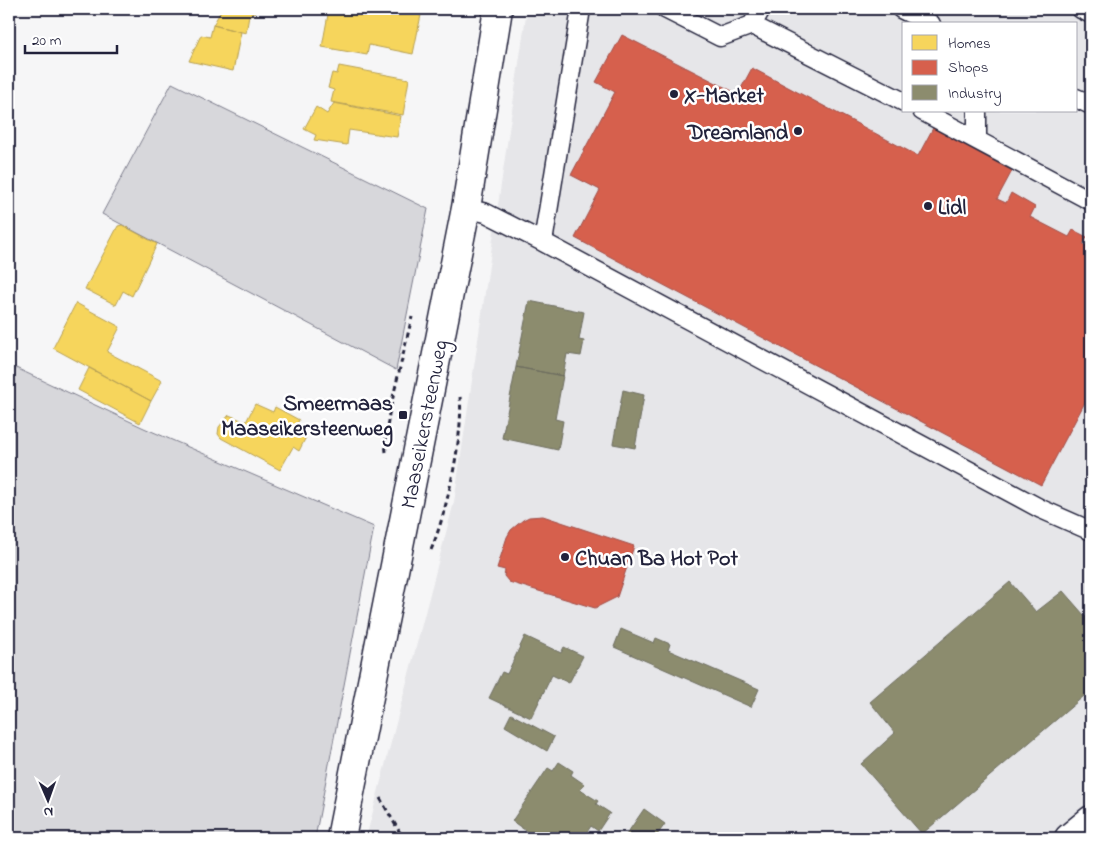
<svg xmlns="http://www.w3.org/2000/svg" width="1100" height="847" font-family="'Indie Flower',sans-serif">
	<rect width="100%" height="100%" fill="#f6f6f7"/>
	<filter id="ink" filterUnits="userSpaceOnUse"><feTurbulence type="fractalNoise" baseFrequency=".02" numOctaves="2"/><feDisplacementMap in="SourceGraphic" scale="10" xChannelSelector="R" yChannelSelector="G"/><feConvolveMatrix kernelMatrix="1 2 1 2 8 2 1 2 1" color-interpolation-filters="sRGB"/></filter>
	<g filter="url(#ink)">
		<!-- built -->
		<path fill="#e6e6e9" fill-rule="evenodd" d="M 527,9 L 1091,9 L 1091,838 L 366,838 L 454,502 ZM 904,24 L 1076,24 L 1076,111 L 904,111 Z"/>
		<!-- green -->
		<path fill="#d7d7db" stroke="#7c7c8b" d="M 172,83 L 428,209 L 396,370 L 102,214 Z
			M 16,368 L 144,428 L 374,527 L 315,838 L 9,838 L 9,382 Z"/>
		<!-- homes -->
		<path fill="#f6d55c" stroke="#b69f52" d="M 222,9 L 259,9 L 249,16 L 246,33 L 213,25 Z
			M 329,9 L 388,9 L 421,15 L 413,54 L 369,45 L 367,55 L 322,47 Z
			M 388,9 L 422,9 L 421,15 Z
			M 213,25 L 241,32 L 233,71 L 189,61 L 201,35 L 210,37 Z
			M 339,66 L 409,79 L 403,115 L 331,102 L 334,90 L 328,88 L 332,73 L 337,74 Z
			M 334,103 L 401,116 L 397,137 L 349,130 L 347,145 L 314,140 L 316,135 L 304,129 L 316,107 L 327,114 Z
			M 122,225 L 157,244 L 132,296 L 123,291 L 116,305 L 85,289 L 118,226 Z
			M 76,303 L 120,327 L 107,352 L 162,381 L 151,401 L 53,348 Z
			M 89,368 L 151,401 L 140,423 L 78,390 Z
			M 255,404 L 273,412 L 275,407 L 299,420 L 295,428 L 307,435 L 299,451 L 293,447 L 280,470 L 221,438 L 218,434 L 219,427 L 229,415 L 246,422 Z"/>
		<!-- shops -->
		<path fill="#d6604d" stroke="#a04d48" d="M 622,35 L 738,94 L 752,68 L 918,156 L 933,128 L 1012,171 L 997,199 L 1006,203 L 1011,193 L 1035,207 L 1030,217 L 1069,237 L 1073,230 L 1087,237 L 1083,244 L 1091,249 L 1091,391 L 1041,485 L 575,238 L 600,190 L 571,175 L 615,92 L 596,82 Z
			M 543,516 L 634,546 L 617,597 L 595,608 L 509,582 L 504,576 L 505,570 L 497,568 L 507,537 L 511,530 L 523,520 L 529,517 Z"/>
		<!-- industry -->
		<path fill="#8c8c6e" stroke="#6c6c5f" d="M 529,301 L 584,312 L 579,340 L 584,341 L 581,356 L 567,354 L 563,376 L 516,367 Z
			M 516,367 L 563,376 L 555,419 L 563,421 L 558,450 L 502,438 Z
			M 623,390 L 644,395 L 635,448 L 613,444 Z
			M 1010,582 L 1036,612 L 1063,591 L 1091,623 L 1091,690 L 922,834 L 861,764 L 895,733 L 870,702 Z
			M 621,629 L 654,643 L 656,638 L 670,644 L 668,650 L 759,689 L 751,707 L 614,647 Z
			M 525,636 L 561,653 L 564,647 L 583,656 L 569,683 L 552,675 L 531,718 L 489,698 L 502,672 L 507,674 Z
			M 511,714 L 554,737 L 547,751 L 505,726 Z
			M 559,762 L 573,771 L 571,775 L 584,784 L 580,790 L 598,801 L 596,804 L 610,813 L 598,831 L 591,826 L 583,838 L 527,838 L 529,833 L 512,821 L 548,768 L 553,771 Z
			M 644,809 L 665,824 L 655,838 L 624,838 Z"/>
		<g fill="none" stroke-linecap="round" stroke-linejoin="round">
			<!-- lane casing -->
			<g stroke="#22223b" stroke-width="21">
				<path id="lane" d="M 665,9 L 720,37 L 752,25 L 761,9
					M 901,9 L 931,24
					M 1081,9 L 1091,14
					M 752,25 L 904,102
					M 1076,98 L 1091,105
					M 922,111 L 1091,201
					M 977,111 L 977,139
					M 466,208 L 486,213 L 543,242 L 581,9
					M 543,242 L 1041,509 L 1091,531"/>
			</g>
			<!-- street casing -->
			<g stroke="#22223b" stroke-width="31">
				<path id="street" d="M 1069,838 L 1091,820"/>
			</g>
			<!-- secondary casing -->
			<g stroke="#22223b" stroke-width="31">
				<path id="secondary" d="M 341,838 L 466,208 L 498,9"/>
			</g>
			<!-- path -->
			<path stroke="#22223b" stroke-width="3" stroke-dasharray="5 4" stroke-linecap="butt" d="M 386,452 L 385,442 L 389,414 L 412,317
				M 431,550 C 446,515 464,435 460,397
				M 380,798 L 403,838"/>
			<!-- lane -->
			<use href="#lane" stroke="#fff" stroke-width="18"/>
			<!-- street -->
			<use href="#street" stroke="#fff" stroke-width="28"/>
			<!-- secondary -->
			<use href="#secondary" stroke="#fff" stroke-width="28"/>
		</g>
	</g>
	<!-- markers -->
	<g fill="#22223b" stroke="#fff" stroke-width="2">
		<circle cx="674" cy="94" r="5"/>
		<circle cx="798" cy="131" r="5"/>
		<circle cx="928" cy="206" r="5"/>
		<rect x="398" y="410" width="10" height="10" rx="2.5"/>
		<circle cx="565" cy="557" r="5"/>
	</g>
	<g text-anchor="middle" stroke-width="5" stroke-linejoin="round" paint-order="stroke">
		<!-- poi labels -->
		<g font-size="22" font-weight="bold" fill="#22223b" stroke="#fff" text-anchor="start">
			<text x="684" y="102">X-Market</text>
			<text x="788" y="139" text-anchor="end">Dreamland</text>
			<text x="938" y="214">Lidl</text>
			<text x="393" y="410" text-anchor="end">Smeermaas<tspan x="393" dy="25">Maaseikersteenweg</tspan></text>
			<text x="575" y="565">Chuan Ba Hot Pot</text>
		</g>
		<!-- street labels -->
		<g font-size="22" fill="#22223b" stroke="#fff">
			<text transform="translate(423 424) rotate(-79)" y="8">Maaseikersteenweg</text>
		</g>
	</g>
	<!-- margin -->
	<rect width="1100" height="847" fill="none" stroke="#fff" stroke-width="30"/>
	<rect x="15" y="15" width="1070" height="817" fill="none" stroke="#22223b" stroke-width="2" filter="url(#ink)"/>
	<!-- legend -->
	<rect x="902" y="22" width="175" height="90" fill="#ffffff" stroke="#a7a7b1"/>
	<rect x="912" y="35" width="25" height="15" fill="#f6d55c" stroke="#a7a7b1"/>
	<text x="948" y="48" font-size="15" fill="#22223b">Homes</text>
	<rect x="912" y="60" width="25" height="15" fill="#d6604d" stroke="#a7a7b1"/>
	<text x="948" y="72" font-size="15" fill="#22223b">Shops</text>
	<rect x="912" y="85" width="25" height="15" fill="#8c8c6e" stroke="#a7a7b1"/>
	<text x="948" y="98" font-size="15" fill="#22223b">Industry</text>
	<!-- north arrow -->
	<g transform="translate(48 800) rotate(178)" stroke="#ffffff" stroke-width="4" paint-order="stroke">
	<path d="M0-4L9 19L0 12L-9 19Z" fill="#22223b"/>
	<text y="-8" font-size="14" font-weight="bold" text-anchor="middle" fill="#22223b">N</text>
	</g>
	<!-- scale -->
	<path d="M25 45v8h92v-8" fill="none" stroke="#22223b" stroke-width="2.5"/>
	<text x="32" y="45" font-size="15" fill="#22223b" stroke="#ffffff" stroke-width="4" paint-order="stroke">20 m</text>
</svg>
